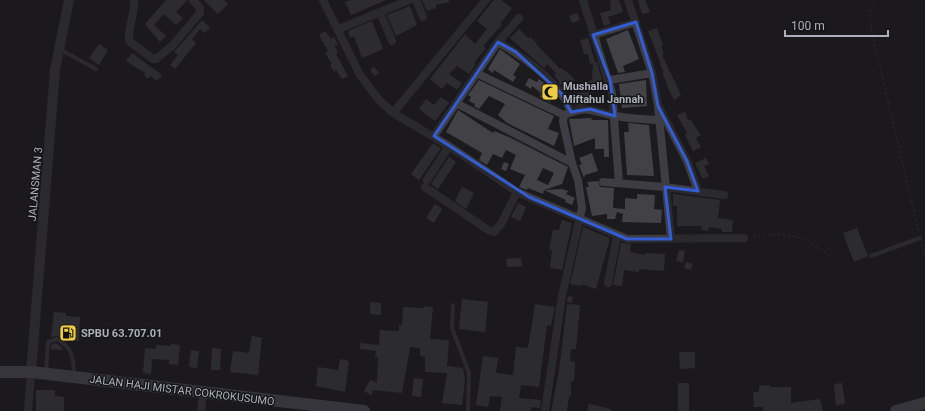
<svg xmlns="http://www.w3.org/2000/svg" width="925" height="411" font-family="Roboto,sans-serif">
	<rect width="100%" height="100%" fill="#1b1a1d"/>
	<!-- building -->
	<path fill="#424246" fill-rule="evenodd" d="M 166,0 L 187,0 L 176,12 L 183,18 L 176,25 L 164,14 L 154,25 L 166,36 L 160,42 L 145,24 Z
		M 204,0 L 224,0 L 228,4 L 218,14 Z
		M 351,0 L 386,0 L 351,15 L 345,2 Z
		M 422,0 L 449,0 L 449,2 L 436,5 L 436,8 L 427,11 Z
		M 494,0 L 501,0 L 512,8 L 500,24 L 502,25 L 483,46 L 486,48 L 474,63 L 476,64 L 469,74 L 457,66 L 449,74 L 462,83 L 457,90 L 447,83 L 442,89 L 430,79 L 465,34 L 475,44 L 487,29 L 477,21 Z
		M 610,0 L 619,0 L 623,12 L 608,17 L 611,24 L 604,26 L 600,13 L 611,10 Z
		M 638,0 L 645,0 L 650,12 L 642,14 Z
		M 410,6 L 417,25 L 396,36 L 387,15 Z
		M 577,13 L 580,20 L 572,23 L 569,16 Z
		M 202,20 L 210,28 L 204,33 L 200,29 L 192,39 L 196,43 L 175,69 L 170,65 L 178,55 L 174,52 Z
		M 372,21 L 383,49 L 362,58 L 354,36 L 350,38 L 348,31 Z
		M 657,28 L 663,46 L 661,47 L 664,54 L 662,55 L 681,95 L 674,100 L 666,84 L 667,83 L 662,73 L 664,72 L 660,65 L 661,64 L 648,31 Z
		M 519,29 L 529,39 L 530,37 L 537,43 L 536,44 L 560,69 L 561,68 L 568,73 L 575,80 L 565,90 L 554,75 L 556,73 L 547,64 L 544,68 L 510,38 Z
		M 628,30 L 639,59 L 623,66 L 625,72 L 618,73 L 606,39 Z
		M 325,31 L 331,39 L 334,37 L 338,44 L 334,46 L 338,52 L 336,54 L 348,76 L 342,79 L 336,70 L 334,72 L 330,65 L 332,64 L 325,53 L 328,51 L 319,35 Z
		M 588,38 L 595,62 L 597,62 L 604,87 L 590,87 L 590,90 L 584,91 L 583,82 L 592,80 L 593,63 L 590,64 L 588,54 L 584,54 L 580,40 Z
		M 99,44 L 108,50 L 99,65 L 89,58 Z
		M 500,49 L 520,64 L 513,75 L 516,77 L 513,82 L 494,70 L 493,73 L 488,69 Z
		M 132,53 L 162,75 L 157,81 L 150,76 L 148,79 L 144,75 L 145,73 L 126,61 Z
		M 374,67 L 379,73 L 375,76 L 370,70 Z
		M 529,78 L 537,82 L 539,79 L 544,83 L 542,86 L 549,88 L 553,93 L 550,102 L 540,97 L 541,93 L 532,86 L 531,89 L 525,85 Z
		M 479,80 L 554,116 L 548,129 L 559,133 L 554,146 L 507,123 L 498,115 L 505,104 L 489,96 L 479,109 L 474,106 L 475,104 L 469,101 L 471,97 L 468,95 Z
		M 646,80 L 647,106 L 622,108 L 619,84 Z
		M 589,92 L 591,104 L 575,106 L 572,98 L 577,97 L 577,93 Z
		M 441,97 L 449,103 L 435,121 L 419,109 L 426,99 L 434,105 Z
		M 458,110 L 493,133 L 494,131 L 511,138 L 568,167 L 562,184 L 544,190 L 562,189 L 568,191 L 566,194 L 575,198 L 572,205 L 565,202 L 566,200 L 544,190 L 543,194 L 528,188 L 527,190 L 519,187 L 525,175 L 510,169 L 516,155 L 506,150 L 502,158 L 493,154 L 487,165 L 479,160 L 482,153 L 446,132 ZM 543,168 L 554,173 L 548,185 L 537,180 Z
		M 685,112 L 688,120 L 690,119 L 701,135 L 696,138 L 701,147 L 693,151 L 685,135 L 687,133 L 677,115 Z
		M 591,118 L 592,120 L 608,120 L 609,157 L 604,157 L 604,149 L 595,149 L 595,138 L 574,146 L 569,119 Z
		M 628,123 L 649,125 L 654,176 L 627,175 L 624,132 L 629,132 Z
		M 433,143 L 441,148 L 419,180 L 411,174 Z
		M 592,153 L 598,171 L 585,175 L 584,178 L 579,165 L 582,164 L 579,158 Z
		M 449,157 L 456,162 L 438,189 L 431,184 Z
		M 706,158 L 709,164 L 704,166 L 709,176 L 703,179 L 695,163 Z
		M 504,162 L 509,164 L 506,171 L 501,169 Z
		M 598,181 L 600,187 L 614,188 L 613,208 L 625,209 L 625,198 L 637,199 L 637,194 L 655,195 L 654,209 L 662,210 L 661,223 L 622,222 L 623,214 L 617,212 L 615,219 L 607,219 L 607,214 L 592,216 L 586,187 L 589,187 L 587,182 Z
		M 462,187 L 474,193 L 466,209 L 455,201 Z
		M 673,194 L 720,200 L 718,218 L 733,220 L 732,232 L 722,232 L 722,229 L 709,227 L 708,231 L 701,230 L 702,226 L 677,226 L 677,206 L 673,206 Z
		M 518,203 L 526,207 L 520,221 L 511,217 Z
		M 435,204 L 442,209 L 434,223 L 426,218 Z
		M 562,220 L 572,223 L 562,270 L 550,268 L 552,250 L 549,250 L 553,230 L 559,230 Z
		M 583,227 L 610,238 L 596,289 L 581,284 L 581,286 L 570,284 Z
		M 857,228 L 868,256 L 854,262 L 843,233 Z
		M 621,243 L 631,244 L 630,252 L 645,255 L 645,253 L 665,254 L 664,271 L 639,269 L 639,272 L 624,270 L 622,286 L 613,285 Z
		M 679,250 L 685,251 L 683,262 L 676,261 Z
		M 521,258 L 522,266 L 507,267 L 506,259 Z
		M 686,262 L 693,264 L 691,270 L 684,268 Z
		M 568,296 L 573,297 L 572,303 L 567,302 Z
		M 462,299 L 488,302 L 485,332 L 459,329 Z
		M 370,302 L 381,303 L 381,315 L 370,314 Z
		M 535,304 L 555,307 L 551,326 L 547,325 L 539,387 L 521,385 L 519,398 L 541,400 L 540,408 L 531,407 L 531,411 L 500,411 L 502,397 L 490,396 L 488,407 L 476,405 L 483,356 L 498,358 L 496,373 L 513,375 L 516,347 L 528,348 Z
		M 567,304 L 580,305 L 576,349 L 571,349 L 570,361 L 575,362 L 574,381 L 571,381 L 571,396 L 569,396 L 567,411 L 551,411 L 559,371 Z
		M 424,306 L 433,307 L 430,339 L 449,340 L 447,366 L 463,368 L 465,380 L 462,405 L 442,403 L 447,373 L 425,372 L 425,357 L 420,356 L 420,348 L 410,347 L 402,393 L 373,390 L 371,395 L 364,391 L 370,380 L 377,383 L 378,357 L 375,357 L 376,351 L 360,349 L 360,343 L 379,345 L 380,330 L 399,331 L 399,325 L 402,325 L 403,307 L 424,308 Z
		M 54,312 L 66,313 L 66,316 L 80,317 L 79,341 L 65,341 L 58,336 L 51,337 Z
		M 252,336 L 262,338 L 258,375 L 230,372 L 233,351 L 249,353 Z
		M 56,343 L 63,348 L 62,350 L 51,349 L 51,345 Z
		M 171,344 L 180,345 L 178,365 L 169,364 L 169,360 L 152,359 L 151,374 L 143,373 L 145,348 L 156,349 L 156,345 L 171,346 Z
		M 212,348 L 221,349 L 220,370 L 211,370 Z
		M 191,350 L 199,351 L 197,368 L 189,367 Z
		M 679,352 L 695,352 L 695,368 L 680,369 Z
		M 340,359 L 349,361 L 345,392 L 316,386 L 318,367 L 338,370 Z
		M 414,378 L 423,379 L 421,397 L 412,396 Z
		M 678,383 L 689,383 L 689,411 L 678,411 Z
		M 842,383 L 845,404 L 836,405 L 834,384 Z
		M 770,385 L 770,387 L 791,387 L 791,403 L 820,399 L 823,411 L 763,411 L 763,407 L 754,407 L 753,392 L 759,392 L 759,386 Z
		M 36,390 L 55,390 L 55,396 L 64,397 L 64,411 L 36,411 Z
		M 589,404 L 611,409 L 610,411 L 587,411 Z"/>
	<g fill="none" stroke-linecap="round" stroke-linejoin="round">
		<!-- path -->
		<path stroke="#414248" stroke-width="1" stroke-dasharray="2 3" stroke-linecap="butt" d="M 540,0 L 541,1
			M 874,0 L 870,11 L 872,33 L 919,233
			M 753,237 C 797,229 821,241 847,277
			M 922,244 L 925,259"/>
		<!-- service -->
		<path stroke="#3d3d43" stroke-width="4" d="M 61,50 L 96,69
			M 871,256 L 920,238
			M 453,305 L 452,328 L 469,373 L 468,411
			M 46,373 L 48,342 L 57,339 C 73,348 74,359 74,377"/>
		<!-- minor -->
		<path stroke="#3d3d43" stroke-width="8" d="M 134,0 C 135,14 127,32 129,41 L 153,59 L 156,59 L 172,46 L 200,13 L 200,8 L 193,0
			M 323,0 L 360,75 L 379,100 L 393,113 L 449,146 L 517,192 L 627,239 L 744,238
			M 416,0 L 423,17
			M 583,0 L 612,93 L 619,183
			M 628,0 L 652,73 L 658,106 L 671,239
			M 380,12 L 392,41
			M 339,29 L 409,0
			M 593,35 L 636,22
			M 498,42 C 524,57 561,83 571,112
			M 476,73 L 564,115 C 590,104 592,112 616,116 C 630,119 645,119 660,120
			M 610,80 L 652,73
			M 456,103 L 572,163
			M 660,109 L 687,161 L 698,191
			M 393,113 L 486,0
			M 434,136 L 498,42 L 519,18
			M 427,180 L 449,146
			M 603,182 L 665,187 L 724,195
			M 425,187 L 488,230 L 494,232 L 501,224 L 517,192
			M 608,283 L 617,236
			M 28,411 L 31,372
			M 201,411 L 203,392
			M 545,411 L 562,296 L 582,208 L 578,180 L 572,163 L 563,122 L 564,115"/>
		<!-- tertiary -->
		<path stroke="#3d3d43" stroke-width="10" d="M 31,372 L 55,70 L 69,0"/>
		<!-- primary -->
		<path stroke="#575860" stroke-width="12" d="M 0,372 L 31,372 L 364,411
			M 896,411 L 925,403"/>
	</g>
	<!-- marked area -->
	<path d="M0 0H925V411H0ZM 636,22 L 652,73 L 658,106 L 687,161 L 698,191 L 665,187 L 671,239 L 627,239 L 529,197 L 434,136 L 498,42 L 516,52 L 561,93 L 571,112 L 590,109 L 615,116 L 610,80 L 593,35 Z" fill="#1b1a1d" fill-opacity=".55" fill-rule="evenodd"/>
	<path fill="none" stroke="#335dd4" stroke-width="3" stroke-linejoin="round" d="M 636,22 L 652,73 L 658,106 L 687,161 L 698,191 L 665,187 L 671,239 L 627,239 L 529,197 L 434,136 L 498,42 L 516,52 L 561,93 L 571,112 L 590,109 L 615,116 L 610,80 L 593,35 Z"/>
	<!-- icons -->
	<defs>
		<g id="mosque-square" transform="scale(0.9)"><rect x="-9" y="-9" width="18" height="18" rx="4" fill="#edcc41" stroke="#161518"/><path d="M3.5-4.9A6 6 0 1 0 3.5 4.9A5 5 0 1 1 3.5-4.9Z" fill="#111"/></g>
		<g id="fuel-square" transform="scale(0.9)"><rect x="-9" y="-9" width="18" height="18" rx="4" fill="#edcc41" stroke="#161518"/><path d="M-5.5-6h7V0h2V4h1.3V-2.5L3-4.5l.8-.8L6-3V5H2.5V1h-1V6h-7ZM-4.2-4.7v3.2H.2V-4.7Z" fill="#111"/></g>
	</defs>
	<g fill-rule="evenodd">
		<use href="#mosque-square" x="550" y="92"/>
		<use href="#fuel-square" x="68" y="333"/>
	</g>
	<g text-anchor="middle" stroke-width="3" stroke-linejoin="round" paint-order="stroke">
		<!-- poi labels -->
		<g font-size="11" font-weight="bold" fill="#adb0bc" stroke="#161518" text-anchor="start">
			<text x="563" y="90">Mushalla<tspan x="563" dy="13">Miftahul Jannah</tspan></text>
			<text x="81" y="337">SPBU 63.707.01</text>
		</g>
		<!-- street labels -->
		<g font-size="11" fill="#adb0bc" stroke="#161518">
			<text transform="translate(35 184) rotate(-85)" y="4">JALANSMAN 3</text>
			<text transform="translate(182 390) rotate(7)" y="4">JALAN HAJI MISTAR COKROKUSUMO</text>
		</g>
	</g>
	<!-- scale -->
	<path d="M785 30v6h103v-6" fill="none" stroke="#adb0bc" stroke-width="2"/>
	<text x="791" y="30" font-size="12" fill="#adb0bc" stroke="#161518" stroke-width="3" paint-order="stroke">100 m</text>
</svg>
